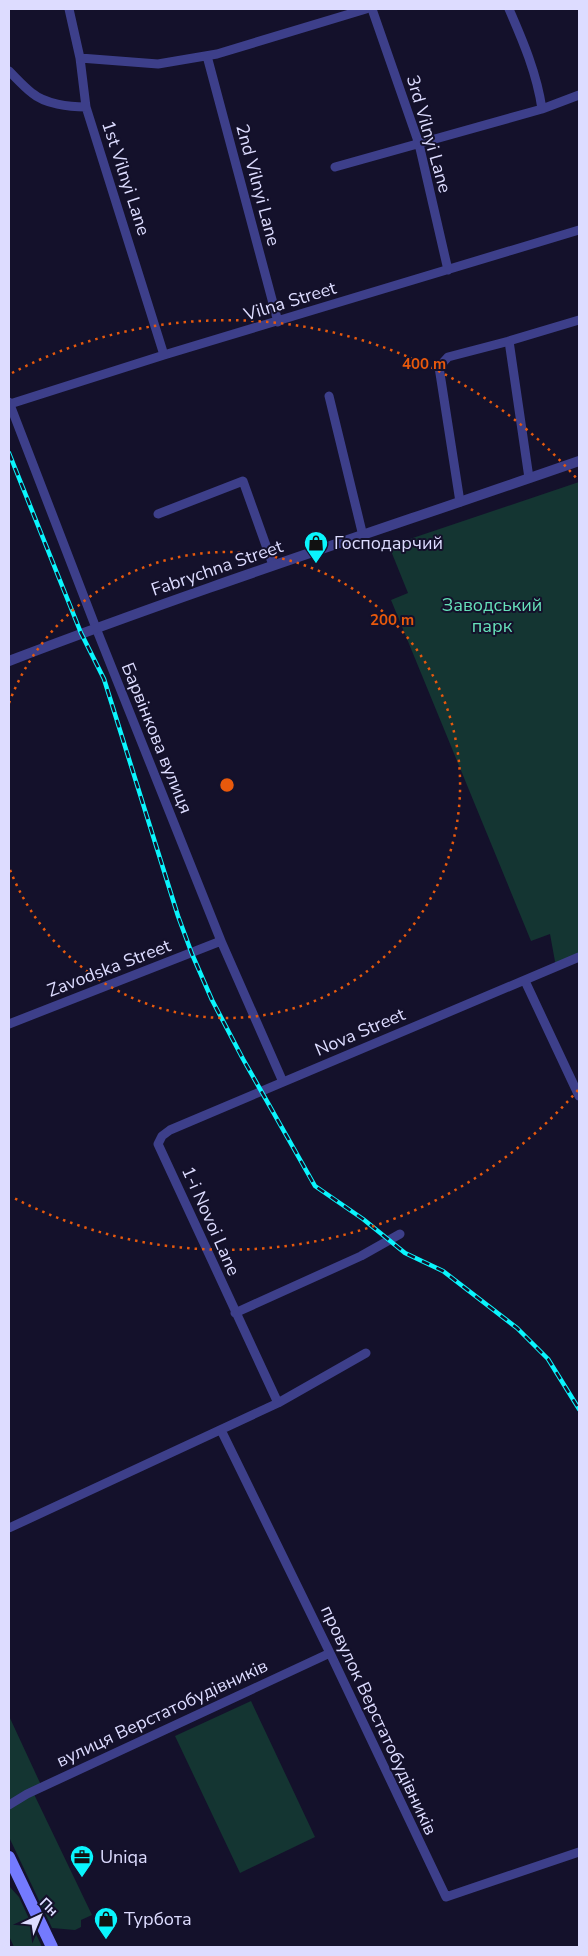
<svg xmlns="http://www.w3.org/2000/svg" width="588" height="1956" font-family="'Nunito Sans',sans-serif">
	<rect width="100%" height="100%" fill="#14112b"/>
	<!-- green -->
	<path fill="#143532" d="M 579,482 L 579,957 L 556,967 L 550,934 L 531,941 L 391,600 L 408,593 L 389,546 Z
		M 251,1701 L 315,1837 L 240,1873 L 175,1736 Z
		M 9,1716 L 41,1785 L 32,1790 L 92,1915 L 81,1920 L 81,1927 L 75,1930 L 52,1928 L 9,1837 Z
		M 9,1886 L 19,1897 L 42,1947 L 14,1947 L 9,1936 Z"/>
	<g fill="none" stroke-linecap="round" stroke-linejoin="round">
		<!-- minor -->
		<path stroke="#3d3f8a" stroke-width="9" d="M 69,9 L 80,58 L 86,107 L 164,355
			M 372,9 L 419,144 L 448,270
			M 509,9 C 523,41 537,74 542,109
			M 207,56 L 278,322
			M 80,58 L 158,64 L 217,54 L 366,9
			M 9,71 C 16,78 24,87 32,93 C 45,104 69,107 86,107
			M 335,167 L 542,109 L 579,95
			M 509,341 L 529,478
			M 329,396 L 363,536
			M 9,402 L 96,628 L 221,941 L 283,1082
			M 10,404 L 164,355 L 579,230
			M 460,502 L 439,367 L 448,357 L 509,341 L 579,320
			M 158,514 L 243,481 L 273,565
			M 525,981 L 579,1096
			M 9,1024 L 221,941
			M 235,1313 L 361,1256 L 400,1234
			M 278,1403 L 158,1144 L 162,1136 L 170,1130 L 579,957
			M 221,1430 L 330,1653 L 446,1897 L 579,1852
			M 9,1528 L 278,1403 L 366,1353
			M 9,1805 L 27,1794 L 330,1653"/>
		<!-- tertiary -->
		<path stroke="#3d3f8a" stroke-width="10" d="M 9,661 C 197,589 389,527 579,461"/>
		<!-- secondary -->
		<path stroke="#747afe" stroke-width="12" d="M 9,1857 L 52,1947"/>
		<!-- rail casing -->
		<g stroke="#0af5fd" stroke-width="4.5">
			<path id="rail" d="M 9,453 L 81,633 L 104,679 L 178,916 L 192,954 L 212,1000 L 243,1059 L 315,1186 L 363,1219 L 405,1253 L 443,1271 L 517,1328 L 548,1359 L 579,1409"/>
		</g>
		<!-- rail -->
		<use href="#rail" stroke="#14112b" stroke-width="2.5" stroke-dasharray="8" stroke-linecap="butt"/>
	</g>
	<!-- distance rings -->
	<g fill="none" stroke="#e8590c" stroke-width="2.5" stroke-dasharray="2.5 5">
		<path d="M9 703A233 233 0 1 1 9 867"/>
		<path d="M578 1090A465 465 0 0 1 12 1197M12 373A465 465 0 0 1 578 480"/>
	</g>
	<!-- icons -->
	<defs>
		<g id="shop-pin" transform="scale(1.25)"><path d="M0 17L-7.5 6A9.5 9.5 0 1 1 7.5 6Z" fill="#0af5fd" stroke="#14112b"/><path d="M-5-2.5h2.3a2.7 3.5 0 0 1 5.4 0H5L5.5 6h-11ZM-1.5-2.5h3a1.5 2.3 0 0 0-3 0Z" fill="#111"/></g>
		<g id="office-pin" transform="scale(1.25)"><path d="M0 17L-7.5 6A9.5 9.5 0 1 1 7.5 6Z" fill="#0af5fd" stroke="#14112b"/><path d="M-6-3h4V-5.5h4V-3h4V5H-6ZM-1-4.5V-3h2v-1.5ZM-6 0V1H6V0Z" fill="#111"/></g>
	</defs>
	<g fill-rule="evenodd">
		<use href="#shop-pin" x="316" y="543"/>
		<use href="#office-pin" x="82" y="1857"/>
		<use href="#shop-pin" x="106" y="1919"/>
	</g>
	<g text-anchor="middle" stroke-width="4" stroke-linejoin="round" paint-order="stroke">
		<!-- street labels -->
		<g font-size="18" fill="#dddcff" stroke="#14112b">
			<text transform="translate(429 134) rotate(74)" y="6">3rd Vilnyi Lane</text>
			<text transform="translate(126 178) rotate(72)" y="6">1st Vilnyi Lane</text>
			<text transform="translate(258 185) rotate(75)" y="6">2nd Vilnyi Lane</text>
			<text transform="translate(290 301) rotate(-17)" y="6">Vilna Street</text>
			<text transform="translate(217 568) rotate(-19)" y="6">Fabrychna Street</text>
			<text transform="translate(157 738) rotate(68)" y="6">Барвінкова вулиця</text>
			<text transform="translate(109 968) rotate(-21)" y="6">Zavodska Street</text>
			<text transform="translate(360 1032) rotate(-23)" y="6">Nova Street</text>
			<text transform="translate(211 1221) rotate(66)" y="6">1-i Novoi Lane</text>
			<text transform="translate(162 1713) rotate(-25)" y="6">вулиця Верстатобудівників</text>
			<text transform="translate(379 1720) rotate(65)" y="6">провулок Верстатобудівників</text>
		</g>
		<!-- poi labels -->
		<g font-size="18" fill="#dddcff" stroke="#14112b" text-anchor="start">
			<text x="334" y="549">Господарчий</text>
			<text x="100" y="1863">Uniqa</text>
			<text x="124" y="1925">Турбота</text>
		</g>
		<!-- park labels -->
		<g font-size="18" fill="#66e0b9" stroke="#14112b">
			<text x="492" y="611">Заводський<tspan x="492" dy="21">парк</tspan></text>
		</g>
	</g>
	<circle cx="227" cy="785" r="8" fill="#e8590c" stroke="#14112b" stroke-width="2.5"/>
	<g font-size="15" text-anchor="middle" font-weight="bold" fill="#e8590c" stroke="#14112b" stroke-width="4" stroke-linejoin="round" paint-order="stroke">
		<text x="424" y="369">400 m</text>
		<text x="392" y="625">200 m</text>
	</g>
	<!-- border -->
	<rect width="588" height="1956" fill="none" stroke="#dddcff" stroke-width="20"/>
	<!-- north arrow -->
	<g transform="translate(40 1916) rotate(44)" stroke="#14112b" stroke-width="4" paint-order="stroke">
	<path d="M0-4L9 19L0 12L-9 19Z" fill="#dddcff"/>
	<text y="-8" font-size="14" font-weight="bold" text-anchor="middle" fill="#dddcff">Пн</text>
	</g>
</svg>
